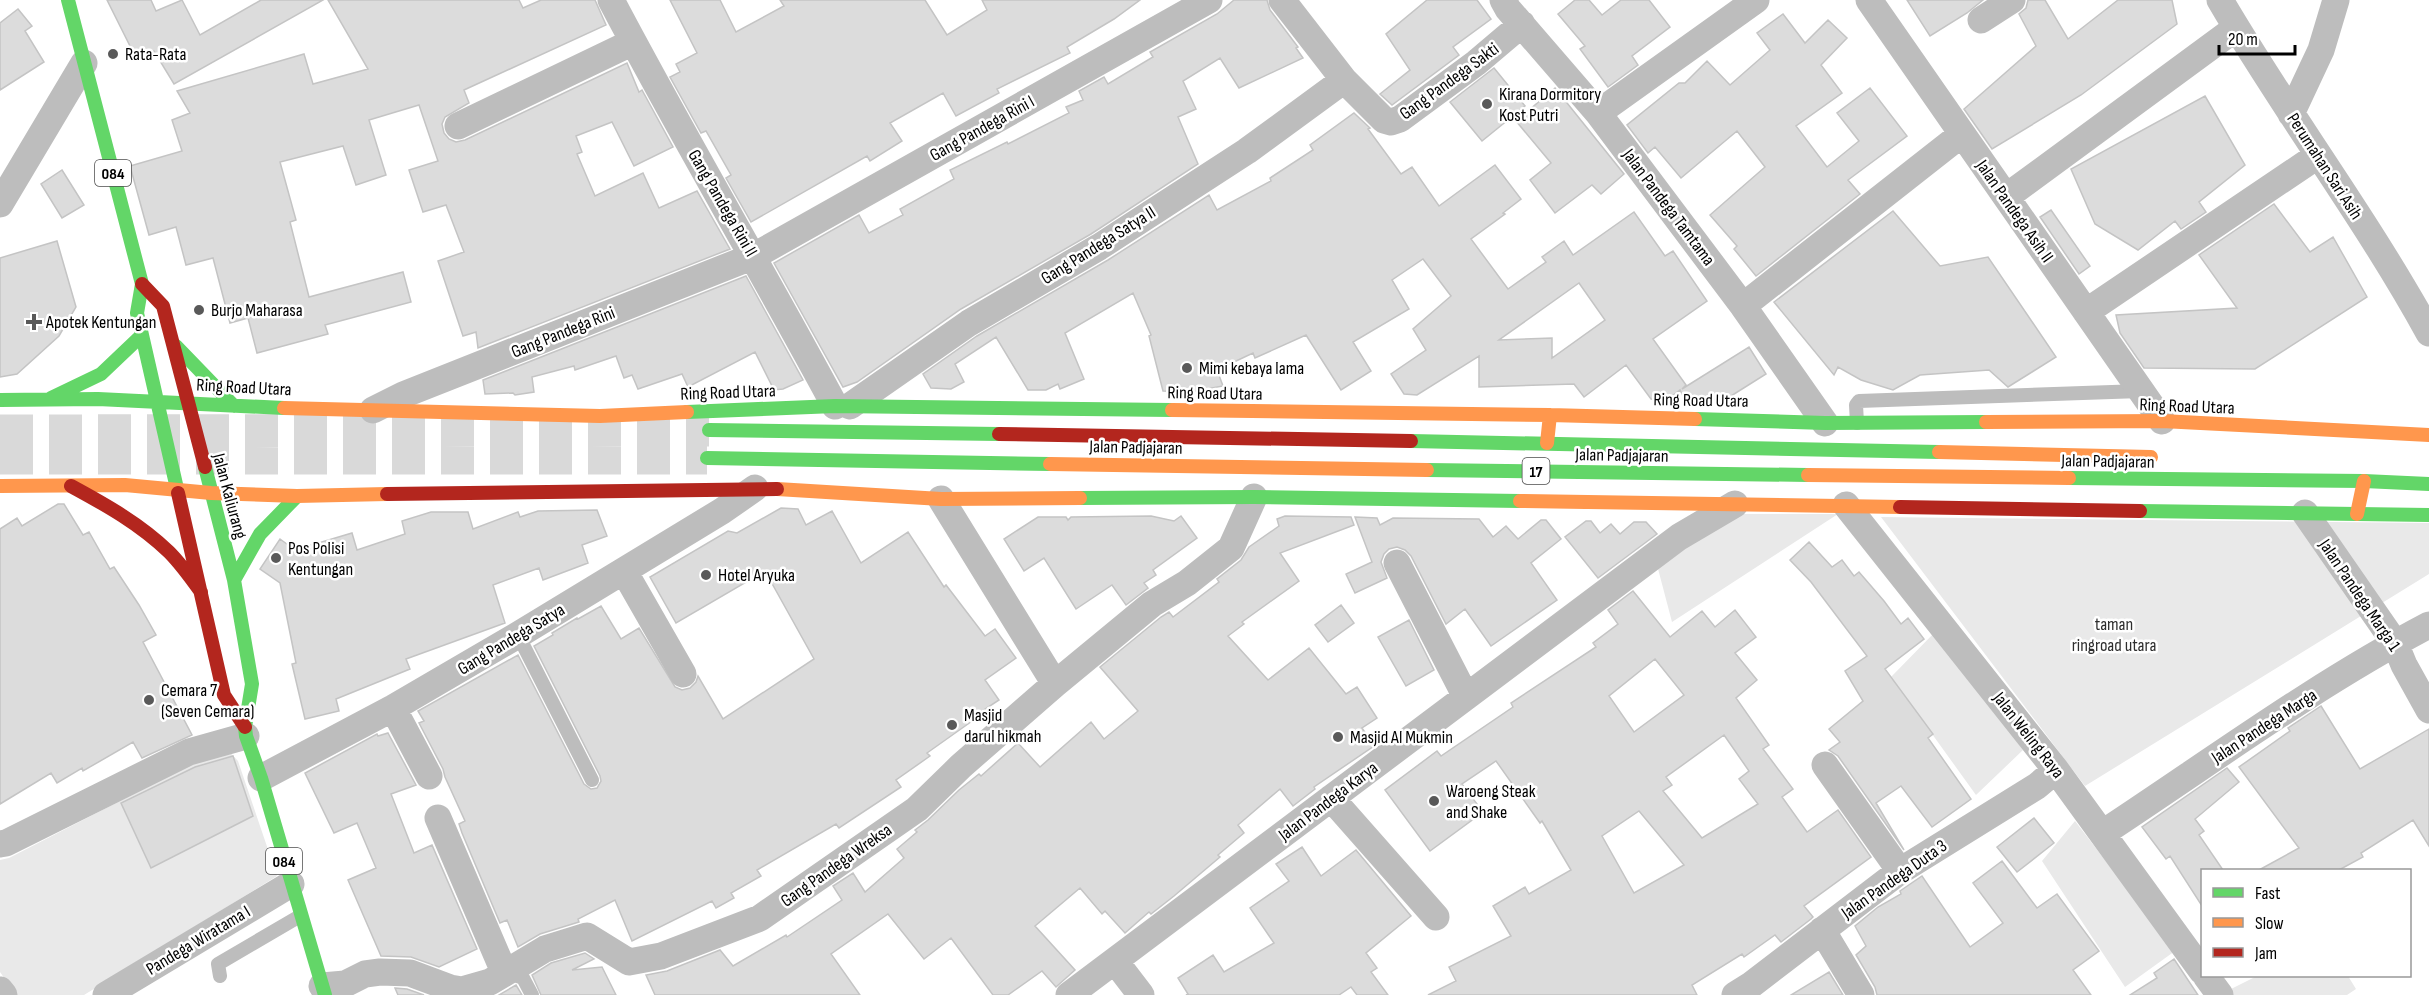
<svg xmlns="http://www.w3.org/2000/svg" width="2429" height="995" font-family="'Sofia Sans Condensed',sans-serif">
	<rect width="100%" height="100%" fill="#fff"/>
	<!-- green -->
	<path fill="#e9e9e9" d="M 1723,514 L 1838,514 L 1672,622 L 1657,565 Z
		M 1881,517 L 2429,523 L 2429,574 L 2085,786 Z
		M 1936,631 L 2023,750 L 1976,795 L 1891,677 Z
		M 225,747 L 238,761 L 277,876 L 84,995 L 16,995 L 0,972 L 0,860 L 9,858 Z
		M 2075,821 L 2175,951 L 2125,987 L 2042,861 Z
		M 2257,976 L 2348,976 L 2356,989 L 2347,995 L 2233,995 L 2229,990 Z"/>
	<!-- building -->
	<path fill="#dcdcdc" stroke="#c4c4c4" stroke-width="1.5" fill-rule="evenodd" d="M 107,0 L 151,0 L 156,11 L 182,0 L 200,35 L 261,0 L 323,0 L 174,84 L 154,51 L 137,60 Z
		M 328,0 L 519,0 L 523,8 L 541,0 L 595,0 L 606,25 L 464,90 L 469,103 L 445,117 L 442,124 L 444,133 L 449,139 L 456,142 L 465,140 L 627,63 L 639,92 L 642,90 L 673,147 L 634,166 L 612,122 L 576,136 L 582,152 L 577,154 L 595,196 L 643,173 L 659,208 L 697,191 L 730,249 L 478,348 L 476,332 L 463,336 L 438,261 L 464,252 L 446,205 L 423,212 L 409,170 L 438,161 L 419,105 L 369,120 L 386,175 L 356,185 L 343,146 L 280,162 L 296,220 L 290,222 L 309,297 L 403,272 L 411,302 L 325,325 L 328,334 L 257,353 L 248,318 L 230,323 L 213,258 L 186,265 L 176,227 L 149,235 L 130,166 L 182,151 L 172,120 L 190,113 L 177,91 L 304,54 L 313,84 L 368,69 Z
		M 670,0 L 720,0 L 736,32 L 784,6 L 780,0 L 925,0 L 947,35 L 987,10 L 982,0 L 1140,0 L 1114,19 L 1067,47 L 1070,53 L 997,89 L 999,93 L 956,116 L 943,93 L 890,123 L 902,141 L 870,161 L 867,156 L 751,222 L 726,178 L 731,175 L 706,131 L 701,133 L 670,77 L 680,72 L 676,64 L 697,53 Z
		M 1234,0 L 1267,0 L 1270,10 L 1298,47 L 1296,48 L 1303,58 L 1239,88 L 1220,58 L 1183,81 L 1196,109 L 1178,117 L 1198,164 L 1091,234 L 961,309 L 857,382 L 843,387 L 774,263 L 859,215 L 869,233 L 903,215 L 900,209 L 954,179 L 950,170 L 1007,142 L 1008,144 L 1069,113 L 1066,107 L 1083,100 L 1079,91 L 1104,77 L 1108,84 L 1153,57 L 1150,52 L 1217,14 Z
		M 1427,0 L 1477,0 L 1491,19 L 1453,47 L 1459,55 L 1392,105 L 1380,94 L 1410,70 L 1386,34 Z
		M 1575,0 L 1589,0 L 1602,15 L 1621,0 L 1649,0 L 1670,27 L 1632,56 L 1638,65 L 1608,87 L 1580,49 L 1585,46 L 1558,14 Z
		M 1907,0 L 1983,0 L 1967,13 L 1930,36 Z
		M 2028,0 L 2045,0 L 2068,39 L 2118,0 L 2172,0 L 2177,24 L 2081,95 L 1992,149 L 1964,109 L 2036,46 L 2019,14 L 2026,8 Z
		M 18,9 L 32,26 L 25,31 L 44,62 L 0,90 L 0,23 Z
		M 1783,14 L 1805,43 L 1828,20 L 1847,38 L 1821,65 L 1842,93 L 1796,126 L 1827,167 L 1859,141 L 1837,113 L 1870,88 L 1907,136 L 1848,180 L 1860,194 L 1756,276 L 1734,249 L 1737,246 L 1710,215 L 1765,167 L 1737,131 L 1681,178 L 1655,147 L 1648,153 L 1627,125 L 1679,83 L 1685,83 L 1707,61 L 1730,85 L 1770,50 L 1757,33 Z
		M 1494,68 L 1525,106 L 1482,141 L 1450,102 Z
		M 1555,88 L 1624,174 L 1601,194 L 1592,185 L 1555,213 L 1530,180 L 1551,163 L 1516,121 Z
		M 2205,96 L 2245,165 L 2199,202 L 2206,212 L 2181,229 L 2175,221 L 2138,250 L 2095,224 L 2071,169 Z
		M 1354,113 L 1370,128 L 1368,129 L 1401,174 L 1412,167 L 1439,206 L 1495,165 L 1521,199 L 1503,213 L 1505,214 L 1471,239 L 1508,289 L 1546,262 L 1542,257 L 1564,241 L 1573,255 L 1634,212 L 1665,256 L 1673,251 L 1707,301 L 1653,339 L 1686,385 L 1682,389 L 1749,347 L 1766,374 L 1723,401 L 1718,398 L 1712,401 L 1685,400 L 1680,390 L 1667,400 L 1651,399 L 1626,365 L 1584,397 L 1574,384 L 1479,387 L 1479,356 L 1417,395 L 1404,394 L 1391,374 L 1426,350 L 1413,329 L 1451,296 L 1423,259 L 1392,280 L 1409,309 L 1353,342 L 1371,371 L 1341,390 L 1306,335 L 1255,358 L 1253,353 L 1217,370 L 1223,386 L 1190,392 L 1163,391 L 1149,336 L 1151,335 L 1133,293 L 1065,333 L 1084,379 L 1060,389 L 1058,384 L 1046,390 L 1028,390 L 996,337 L 955,364 L 964,382 L 951,389 L 931,388 L 923,374 L 977,336 L 1108,260 L 1209,195 L 1217,210 L 1271,181 L 1270,178 L 1313,150 L 1310,145 ZM 1579,283 L 1605,320 L 1552,358 L 1552,338 L 1499,340 Z
		M 62,170 L 84,205 L 62,218 L 41,184 Z
		M 2274,204 L 2310,252 L 2333,237 L 2367,297 L 2255,369 L 2144,368 L 2120,333 L 2116,315 L 2237,308 L 2199,255 Z
		M 2051,210 L 2090,266 L 2079,274 L 2040,217 Z
		M 1893,211 L 1940,266 L 1988,257 L 2056,357 L 2008,387 L 1989,370 L 1920,375 L 1893,390 L 1861,380 L 1838,367 L 1834,375 L 1774,302 Z
		M 57,241 L 76,307 L 59,336 L 17,374 L 0,377 L 0,258 Z
		M 746,276 L 803,380 L 783,389 L 774,390 L 755,352 L 688,387 L 682,374 L 638,389 L 632,375 L 624,378 L 616,356 L 575,370 L 574,366 L 532,377 L 534,392 L 515,395 L 513,393 L 485,394 L 483,380 Z
		M 58,504 L 64,504 L 83,535 L 89,532 L 110,569 L 114,567 L 139,605 L 156,635 L 143,642 L 192,735 L 142,758 L 133,742 L 83,771 L 82,768 L 57,783 L 51,773 L 0,804 L 0,529 L 17,518 L 22,526 Z
		M 781,508 L 798,509 L 806,525 L 832,511 L 861,563 L 908,532 L 944,587 L 946,585 L 985,636 L 995,629 L 1016,658 L 985,680 L 999,700 L 973,717 L 975,719 L 927,753 L 930,756 L 896,780 L 901,787 L 839,828 L 836,824 L 757,870 L 761,876 L 731,893 L 734,898 L 716,908 L 712,901 L 632,941 L 615,900 L 578,919 L 579,922 L 540,934 L 518,947 L 507,920 L 500,923 L 462,833 L 459,824 L 465,821 L 445,777 L 443,769 L 419,723 L 424,721 L 418,711 L 518,655 L 584,784 L 591,789 L 597,788 L 601,781 L 600,776 L 534,646 L 553,635 L 552,633 L 577,618 L 578,619 L 601,606 L 621,639 L 639,628 L 675,687 L 682,690 L 690,688 L 696,682 L 698,676 L 723,719 L 814,659 L 765,571 L 676,623 L 650,577 L 728,531 L 737,533 Z
		M 597,510 L 607,536 L 582,545 L 588,563 L 543,580 L 539,568 L 493,585 L 505,623 L 406,659 L 410,669 L 336,699 L 339,711 L 305,719 L 292,664 L 296,663 L 280,583 L 260,569 L 280,539 L 295,550 L 352,533 L 357,550 L 405,534 L 402,521 L 431,512 L 468,512 L 473,529 L 518,512 L 520,517 L 538,511 Z
		M 1151,516 L 1174,521 L 1181,516 L 1197,538 L 1153,570 L 1156,575 L 1144,583 L 1148,588 L 1126,605 L 1112,585 L 1076,609 L 1044,558 L 1024,571 L 1004,539 L 1038,517 L 1066,517 L 1068,520 L 1071,517 Z
		M 1285,516 L 1351,517 L 1354,525 L 1280,553 L 1299,581 L 1242,622 L 1244,624 L 1228,636 L 1268,680 L 1309,648 L 1346,694 L 1357,687 L 1377,718 L 1362,728 L 1374,746 L 1314,787 L 1315,789 L 1293,806 L 1280,789 L 1238,825 L 1244,833 L 1218,855 L 1220,857 L 1174,896 L 1151,914 L 1149,912 L 1125,933 L 1105,911 L 1102,914 L 1080,888 L 1035,926 L 1075,970 L 1056,987 L 1042,971 L 1008,995 L 993,995 L 951,938 L 924,959 L 888,914 L 831,954 L 860,995 L 655,995 L 646,975 L 667,971 L 720,950 L 733,966 L 786,935 L 787,937 L 842,900 L 833,886 L 853,873 L 865,892 L 904,858 L 897,849 L 917,832 L 915,830 L 928,820 L 959,790 L 979,774 L 981,776 L 1018,743 L 1040,767 L 1091,722 L 1104,739 L 1138,711 L 1100,667 L 1161,617 L 1169,612 L 1173,617 L 1219,582 L 1217,579 L 1241,560 L 1249,547 L 1279,526 L 1277,519 Z
		M 1355,517 L 1377,518 L 1380,525 L 1393,518 L 1479,519 L 1493,537 L 1506,526 L 1518,539 L 1541,520 L 1546,520 L 1561,539 L 1531,563 L 1557,600 L 1491,646 L 1465,609 L 1446,624 L 1411,556 L 1405,550 L 1397,547 L 1389,549 L 1384,554 L 1381,562 L 1387,578 L 1355,593 L 1346,574 L 1372,562 Z
		M 1586,521 L 1591,521 L 1600,533 L 1611,524 L 1620,534 L 1634,522 L 1646,522 L 1657,534 L 1598,578 L 1565,537 Z
		M 1809,542 L 1832,567 L 1842,560 L 1854,576 L 1859,572 L 1884,601 L 1901,624 L 1908,618 L 1924,639 L 1885,669 L 1933,734 L 1928,738 L 1971,799 L 1932,827 L 1901,786 L 1876,803 L 1904,850 L 1838,756 L 1829,750 L 1840,742 L 1829,729 L 1863,701 L 1845,671 L 1867,656 L 1811,582 L 1790,560 Z
		M 1633,591 L 1670,637 L 1702,611 L 1715,627 L 1735,610 L 1756,637 L 1735,653 L 1757,680 L 1736,698 L 1769,745 L 1763,749 L 1793,789 L 1782,797 L 1807,832 L 1838,810 L 1871,857 L 1804,906 L 1813,917 L 1811,919 L 1781,942 L 1775,935 L 1744,957 L 1742,954 L 1692,985 L 1697,995 L 1428,995 L 1456,981 L 1449,967 L 1511,936 L 1493,906 L 1525,887 L 1529,894 L 1571,870 L 1542,821 L 1540,823 L 1496,761 L 1462,784 L 1483,812 L 1430,851 L 1385,790 L 1437,751 L 1441,756 L 1513,707 L 1511,703 L 1596,647 L 1593,643 L 1618,624 L 1608,610 ZM 1655,659 L 1684,695 L 1634,732 L 1609,696 ZM 1724,735 L 1749,771 L 1739,779 L 1758,804 L 1702,838 L 1663,791 L 1672,785 L 1666,777 ZM 1639,811 L 1684,865 L 1634,893 L 1602,836 Z
		M 1341,605 L 1354,623 L 1328,642 L 1315,625 Z
		M 1409,620 L 1434,670 L 1406,686 L 1378,637 Z
		M 2321,706 L 2360,769 L 2429,729 L 2429,846 L 2413,820 L 2361,853 L 2363,857 L 2339,870 L 2259,870 L 2299,848 L 2239,767 L 2290,731 L 2288,728 Z
		M 388,733 L 416,785 L 391,794 L 414,853 L 432,845 L 477,949 L 439,967 L 411,957 L 381,956 L 348,880 L 376,868 L 357,823 L 334,833 L 305,773 L 377,734 L 378,736 Z
		M 233,756 L 253,816 L 151,868 L 121,803 L 195,767 Z
		M 2227,768 L 2239,782 L 2195,819 L 2204,831 L 2199,835 L 2223,870 L 2202,870 L 2202,906 L 2170,856 L 2166,859 L 2142,827 Z
		M 2034,818 L 2054,843 L 2017,872 L 1997,847 Z
		M 1302,847 L 1321,876 L 1356,850 L 1411,916 L 1366,953 L 1377,968 L 1371,972 L 1388,995 L 1357,995 L 1351,987 L 1339,995 L 1186,995 L 1188,994 L 1178,978 L 1213,955 L 1224,972 L 1274,943 L 1250,908 L 1289,881 L 1276,864 Z
		M 2002,861 L 2037,908 L 2057,894 L 2099,951 L 2073,970 L 2091,995 L 1877,995 L 1875,987 L 1856,955 L 1866,946 L 1855,926 L 1878,907 L 1901,894 L 1900,891 L 1922,876 L 1970,947 L 2003,923 L 1973,883 Z
		M 585,953 L 594,959 L 572,970 L 602,967 L 616,995 L 541,995 L 532,975 L 551,963 Z
		M 2174,959 L 2198,995 L 2130,995 L 2157,978 L 2154,973 Z
		M 1829,972 L 1843,995 L 1791,995 Z
		M 516,985 L 522,995 L 499,995 Z
		M 395,988 L 407,989 L 424,995 L 398,995 Z"/>
	<g fill="none" stroke-linecap="round" stroke-linejoin="round">
		<!-- highway-tunnel -->
		<path stroke="#d9d9d9" stroke-width="33" stroke-dasharray="33 16" stroke-linecap="butt" d="M 0,431 L 709,430
			M 0,458 L 707,458"/>
		<!-- lane -->
		<path stroke="#bdbdbd" stroke-width="14" d="M 1857,423 L 1856,405 L 1859,401 L 2141,391
			M 518,635 L 592,780
			M 506,972 L 523,978 L 532,995
			M 220,976 L 218,964 L 300,916"/>
		<!-- street -->
		<path stroke="#bdbdbd" stroke-width="27" d="M 611,0 C 683,137 762,270 835,406
			M 1282,0 L 1344,80 L 1384,120 L 1391,122 L 1400,119 L 1476,63 L 1522,24
			M 1503,0 L 1508,9 L 1598,113 L 1743,306 L 1825,423
			M 1869,0 L 2162,421
			M 2220,0 C 2286,113 2366,218 2429,333
			M 1981,20 L 2012,0
			M 1598,113 L 1756,0
			M 2291,114 L 2321,50 L 2336,0
			M 458,126 L 633,42
			M 2006,197 L 2236,28
			M 0,204 L 84,63
			M 1743,306 L 1962,134
			M 2086,312 L 2317,156
			M 850,406 L 969,323 L 1099,247 L 1247,151 L 1344,80
			M 373,410 L 403,395 L 754,256 L 1209,0
			M 941,499 L 1055,684
			M 1846,505 L 2056,770 L 2202,971
			M 2305,513 L 2395,643 L 2404,665 L 2429,710
			M 1397,563 L 1466,697
			M 624,571 L 683,674
			M 393,708 L 429,776
			M 1825,765 L 1900,871
			M 261,778 L 393,708 L 518,635 L 722,511 L 755,488
			M 1331,798 L 1436,917
			M 438,818 L 504,972
			M 2103,833 C 2211,762 2315,685 2429,625
			M 0,844 L 6,843 L 189,752 L 246,736
			M 1822,930 L 1861,995
			M 1115,961 L 1141,995
			M 2206,976 L 2220,995
			M 322,986 L 345,984 L 365,974 L 380,972 L 410,973 L 450,988 L 462,990 L 490,982 L 545,949 L 587,936 L 629,962 L 661,956 L 760,918 L 917,809 L 961,766 L 1055,684 L 1152,604 L 1187,583 L 1231,548 L 1254,497
			M 0,990 L 4,995
			M 106,995 L 291,884
			M 1069,995 L 1679,537 L 1735,504
			M 1735,995 L 1751,985 L 1900,871 L 2037,786 L 2056,770"/>
		<!-- fast -->
		<path stroke="#63d668" stroke-width="14" d="M 68,0 L 142,284 L 137,313 L 178,493
			M 176,346 L 234,406
			M 51,398 L 101,374 L 142,335
			M 0,400 L 98,399 L 284,408
			M 687,412 L 835,406 L 1172,410
			M 1695,419 L 1825,423 L 1986,422
			M 709,430 L 999,434
			M 1411,441 L 1939,452
			M 707,458 L 1050,464
			M 205,467 L 234,580 L 252,684 L 245,727 L 246,736 L 261,778 L 325,995
			M 1427,470 L 1808,475
			M 2069,478 L 2364,481 L 2429,484
			M 1080,498 L 1254,497 L 1520,501
			M 2140,511 L 2429,515
			M 234,580 L 260,534 L 297,496"/>
		<!-- slow -->
		<path stroke="#ff974d" stroke-width="14" d="M 284,408 L 600,416 L 687,412
			M 1172,410 L 1550,415 L 1695,419
			M 1986,422 L 2162,421 L 2429,435
			M 1547,443 L 1550,415
			M 1939,452 L 2151,457
			M 1050,464 L 1427,470
			M 1808,475 L 2069,478
			M 0,486 L 125,485 L 211,493 L 297,496 L 387,494
			M 777,489 L 941,499 L 1080,498
			M 1520,501 L 1900,507
			M 2357,514 L 2364,481"/>
		<!-- jam -->
		<path stroke="#b3261e" stroke-width="14" d="M 142,284 L 163,306 L 205,467
			M 999,434 L 1411,441
			M 71,486 C 106,505 140,524 169,552 C 181,564 191,578 201,592
			M 178,493 L 224,695 L 245,727
			M 387,494 L 777,489
			M 1900,507 L 2140,511"/>
	</g>
	<!-- markers -->
	<g fill="#595959" stroke="#fff" stroke-width="2">
		<circle cx="113" cy="54" r="6"/>
		<circle cx="1487" cy="104" r="6"/>
		<circle cx="199" cy="310" r="6"/>
		<path d="M31 313h6v6h6v6h-6v6h-6v-6h-6v-6h6z"/>
		<circle cx="1187" cy="368" r="6"/>
		<circle cx="276" cy="558" r="6"/>
		<circle cx="706" cy="575" r="6"/>
		<circle cx="149" cy="700" r="6"/>
		<circle cx="952" cy="725" r="6"/>
		<circle cx="1338" cy="737" r="6"/>
		<circle cx="1434" cy="801" r="6"/>
	</g>
	<g text-anchor="middle" stroke-width="5" stroke-linejoin="round" paint-order="stroke">
		<!-- shield labels -->
		<g fill="#fff" stroke="#4c4c4c" stroke-width="1.5">
			<rect x="95" y="160" width="36" height="26" rx="4.5"/>
			<rect x="1522.5" y="458" width="27" height="26" rx="4.5"/>
			<rect x="266" y="848" width="36" height="26" rx="4.5"/>
		</g>
		<g font-size="16" font-weight="bold" fill="#000">
			<text x="113" y="179">084</text>
			<text x="1536" y="477">17</text>
			<text x="284" y="867">084</text>
		</g>
		<!-- poi labels -->
		<g font-size="18" fill="#000" stroke="#fff" text-anchor="start">
			<text x="125" y="60">Rata-Rata</text>
			<text x="1499" y="100">Kirana Dormitory<tspan x="1499" dy="21">Kost Putri</tspan></text>
			<text x="211" y="316">Burjo Maharasa</text>
			<text x="46" y="328">Apotek Kentungan</text>
			<text x="1199" y="374">Mimi kebaya lama</text>
			<text x="288" y="554">Pos Polisi<tspan x="288" dy="21">Kentungan</tspan></text>
			<text x="718" y="581">Hotel Aryuka</text>
			<text x="161" y="696">Cemara 7<tspan x="161" dy="21">(Seven Cemara)</tspan></text>
			<text x="964" y="721">Masjid<tspan x="964" dy="21">darul hikmah</tspan></text>
			<text x="1350" y="743">Masjid Al Mukmin</text>
			<text x="1446" y="797">Waroeng Steak<tspan x="1446" dy="21">and Shake</tspan></text>
		</g>
		<!-- street labels -->
		<g font-size="18" fill="#000" stroke="#fff">
			<text transform="translate(1449 81) rotate(-36)" y="6">Gang Pandega Sakti</text>
			<text transform="translate(982 128) rotate(-29)" y="6">Gang Pandega Rini I</text>
			<text transform="translate(2325 166) rotate(57)" y="6">Perumahan Sari Asih</text>
			<text transform="translate(723 203) rotate(60)" y="6">Gang Pandega Rini II</text>
			<text transform="translate(1669 207) rotate(53)" y="6">Jalan Pandega Tamtama</text>
			<text transform="translate(2015 211) rotate(55)" y="6">Jalan Pandega Asih II</text>
			<text transform="translate(1098 245) rotate(-32)" y="6">Gang Pandega Satya II</text>
			<text transform="translate(563 332) rotate(-22)" y="6">Gang Pandega Rini</text>
			<text transform="translate(244 387) rotate(3)" y="6">Ring Road Utara</text>
			<text transform="translate(728 392) rotate(-2)" y="6">Ring Road Utara</text>
			<text transform="translate(1215 393) rotate(1)" y="6">Ring Road Utara</text>
			<text transform="translate(1701 400) rotate(1)" y="6">Ring Road Utara</text>
			<text transform="translate(2187 406) rotate(2)" y="6">Ring Road Utara</text>
			<text transform="translate(1136 447) rotate(1)" y="6">Jalan Padjajaran</text>
			<text transform="translate(1622 455) rotate(1)" y="6">Jalan Padjajaran</text>
			<text transform="translate(2108 461) rotate(1)" y="6">Jalan Padjajaran</text>
			<text transform="translate(230 496) rotate(75)" y="6">Jalan Kaliurang</text>
			<text transform="translate(2360 595) rotate(56)" y="6">Jalan Pandega Marga 1</text>
			<text transform="translate(511 639) rotate(-31)" y="6">Gang Pandega Satya</text>
			<text transform="translate(2264 726) rotate(-33)" y="6">Jalan Pandega Marga</text>
			<text transform="translate(2029 735) rotate(52)" y="6">Jalan Weling Raya</text>
			<text transform="translate(1328 801) rotate(-37)" y="6">Jalan Pandega Karya</text>
			<text transform="translate(836 865) rotate(-35)" y="6">Gang Pandega Wreksa</text>
			<text transform="translate(1894 879) rotate(-35)" y="6">Jalan Pandega Duta 3</text>
			<text transform="translate(198 940) rotate(-31)" y="6">Pandega Wiratama I</text>
		</g>
		<!-- park labels -->
		<g font-size="18" fill="#2e2e2e" stroke="#fff">
			<text x="2114" y="630">taman<tspan x="2114" dy="21">ringroad utara</tspan></text>
		</g>
	</g>
	<!-- legend -->
	<rect x="2201" y="869" width="210" height="108" fill="#ffffff" stroke="#999999" stroke-width="1.5"/>
	<rect x="2213" y="888" width="30" height="9" fill="#63d668" stroke="#999999" stroke-width="1.5"/>
	<text x="2255" y="899" font-size="18" fill="#000000">Fast</text>
	<rect x="2213" y="918" width="30" height="9" fill="#ff974d" stroke="#999999" stroke-width="1.5"/>
	<text x="2255" y="929" font-size="18" fill="#000000">Slow</text>
	<rect x="2213" y="948" width="30" height="9" fill="#b3261e" stroke="#999999" stroke-width="1.5"/>
	<text x="2255" y="959" font-size="18" fill="#000000">Jam</text>
	<!-- scale -->
	<path d="M2219 45v9h76v-9" fill="none" stroke="#000000" stroke-width="3"/>
	<text x="2228" y="45" font-size="18" fill="#000000" stroke="#ffffff" stroke-width="4.5" paint-order="stroke">20 m</text>
</svg>
